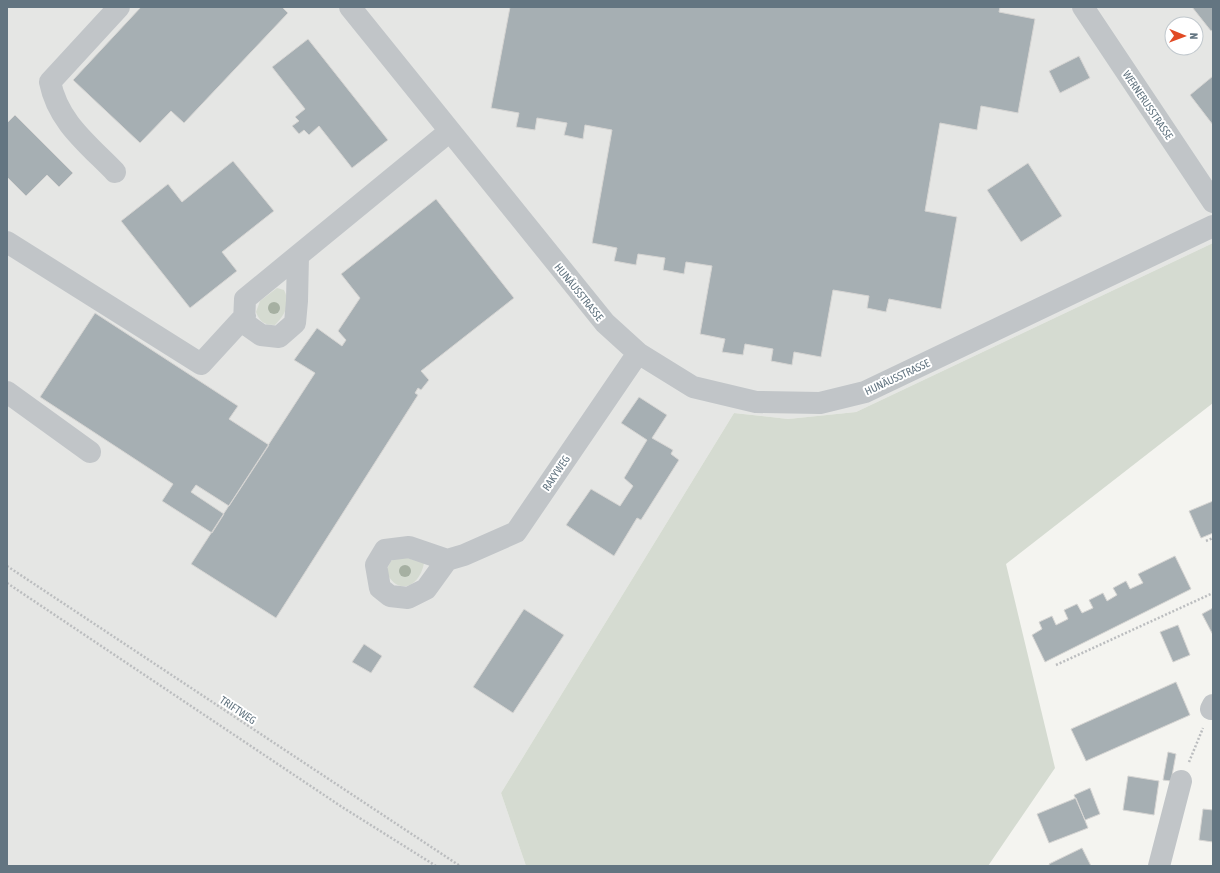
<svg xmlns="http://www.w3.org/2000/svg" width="1220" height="873" font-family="'Asap Condensed',sans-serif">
	<rect width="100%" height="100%" fill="#f4f4f0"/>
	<!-- built -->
	<path fill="#e5e6e4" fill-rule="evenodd" d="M 7,7 L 1213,7 L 1213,243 L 856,412 L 788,419 L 734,413 L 501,793 L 526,866 L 7,866 ZM 1172,24 L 1196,24 L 1196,48 L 1172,48 Z"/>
	<!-- green -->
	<path fill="#d5dbd1" d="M 1213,243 L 1213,403 L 1006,564 L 1055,768 L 988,866 L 526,866 L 501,793 L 734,413 L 788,419 L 856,412 Z
		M 277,288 L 284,290 C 291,304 285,315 275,325 C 264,325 260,322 256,312 L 260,301 Z
		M 401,556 L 424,563 C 420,587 397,597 386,571 L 391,561 Z"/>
	<!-- building -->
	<path fill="#a6afb3" stroke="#d6d5d3" d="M 141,7 L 282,7 L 288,13 L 184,123 L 171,111 L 140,143 L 73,80 Z
		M 510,7 L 1000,7 L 999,12 L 1035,19 L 1018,113 L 981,106 L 977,130 L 940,123 L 925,211 L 957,217 L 941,309 L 889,299 L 886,312 L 867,308 L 869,296 L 833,290 L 821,357 L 794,352 L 792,365 L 771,361 L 773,349 L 745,344 L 743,355 L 722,352 L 725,339 L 700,334 L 712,266 L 686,262 L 684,274 L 663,270 L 665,258 L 638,254 L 636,265 L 614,261 L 617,248 L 592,243 L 612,130 L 585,125 L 583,139 L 564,135 L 567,123 L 537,118 L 535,130 L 516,127 L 519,113 L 491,108 Z
		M 1192,7 L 1213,7 L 1213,30 L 1211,31 Z
		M 308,39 L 388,140 L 352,168 L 319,126 L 309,135 L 304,130 L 299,134 L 292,126 L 299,121 L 295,117 L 305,109 L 272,67 Z
		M 1079,56 L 1090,78 L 1060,93 L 1049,71 Z
		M 1213,76 L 1213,125 L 1190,95 Z
		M 15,115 L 73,173 L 59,187 L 47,175 L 26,196 L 7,177 L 7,123 Z
		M 233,161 L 274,211 L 222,252 L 237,271 L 190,308 L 121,221 L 168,184 L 182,202 Z
		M 1028,163 L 1062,216 L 1021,242 L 987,190 Z
		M 436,199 L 514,298 L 421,371 L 429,380 L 421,390 L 418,388 L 415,393 L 418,395 L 276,618 L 191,564 L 315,373 L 294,360 L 317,328 L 342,346 L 346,340 L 338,331 L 360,298 L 341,274 Z
		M 95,313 L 238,406 L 229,419 L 269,445 L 229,506 L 196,485 L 191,492 L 224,514 L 212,533 L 162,501 L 173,484 L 40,397 Z
		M 639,397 L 667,415 L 652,438 L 673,450 L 671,454 L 679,460 L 641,520 L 637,518 L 614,556 L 566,525 L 591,489 L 620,506 L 633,486 L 624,478 L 647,440 L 621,423 Z
		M 1213,501 L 1213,533 L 1201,538 L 1189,511 Z
		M 1175,556 L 1191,589 L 1045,662 L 1032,635 L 1042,629 L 1039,622 L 1052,616 L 1056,625 L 1068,619 L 1064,610 L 1077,604 L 1082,613 L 1093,608 L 1089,600 L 1103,593 L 1107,601 L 1117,595 L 1113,588 L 1126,581 L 1130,589 L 1143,583 L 1138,574 Z
		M 1213,608 L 1213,635 L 1202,614 Z
		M 524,609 L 564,635 L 513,713 L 473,687 Z
		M 1178,625 L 1190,655 L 1173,662 L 1160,632 Z
		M 364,644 L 382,656 L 371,673 L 352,662 Z
		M 1176,682 L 1190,715 L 1086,761 L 1071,729 Z
		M 1168,752 L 1176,754 L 1171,781 L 1163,780 Z
		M 1128,776 L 1159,781 L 1154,815 L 1123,810 Z
		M 1090,788 L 1100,814 L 1085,820 L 1074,795 Z
		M 1076,798 L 1088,828 L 1049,843 L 1037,814 Z
		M 1203,809 L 1213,810 L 1213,842 L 1199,840 Z
		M 1082,848 L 1091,866 L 1050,866 L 1049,864 Z"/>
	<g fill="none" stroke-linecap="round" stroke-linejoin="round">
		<!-- path -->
		<path stroke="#bbbdbf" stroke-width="2.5" stroke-dasharray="2 2" stroke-linecap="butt" d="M 1206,541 L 1213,538
			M 7,566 L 460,866
			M 7,583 L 342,807 L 436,866
			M 1056,665 L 1213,593
			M 1189,762 L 1203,728"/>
		<!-- minor -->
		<path stroke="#c1c5c8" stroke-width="22" d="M 350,7 L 605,323 L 638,353 L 693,387 L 756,402 L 820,403 L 865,392 L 1213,226
			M 1083,7 L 1213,202
			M 115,172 C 88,144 58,122 50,82 L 119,7
			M 7,242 L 201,364 L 245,316
			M 298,256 L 297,301 L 295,323 L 279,337 L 261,335 L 244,323 L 245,299 L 450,131
			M 7,392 L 90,452
			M 447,560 L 426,589 L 408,598 L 390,596 L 380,588 L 376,565 L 385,550 L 409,547 L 447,560 L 464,555 L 516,532 L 638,353
			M 1211,709 L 1213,705
			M 1159,866 L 1181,781"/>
	</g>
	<!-- trees -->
	<g fill="#a6b0a2">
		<circle cx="274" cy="308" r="6"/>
		<circle cx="405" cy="571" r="6"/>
	</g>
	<g text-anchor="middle" stroke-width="4" stroke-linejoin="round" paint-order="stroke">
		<!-- street labels -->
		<g font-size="11" fill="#637581" stroke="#fff">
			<text transform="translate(1148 105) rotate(56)" y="4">WERNERUSSTRASSE</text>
			<text transform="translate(579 292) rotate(51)" y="4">HUNÄUSSTRASSE</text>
			<text transform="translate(897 377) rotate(-25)" y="4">HUNÄUSSTRASSE</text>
			<text transform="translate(556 473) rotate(-56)" y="4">RAKYWEG</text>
			<text transform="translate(238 710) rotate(34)" y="4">TRIFTWEG</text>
		</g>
	</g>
	<!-- border -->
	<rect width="1220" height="873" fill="none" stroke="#637581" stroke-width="16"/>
	<!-- north arrow -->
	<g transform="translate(1184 36) rotate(91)"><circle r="19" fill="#ffffff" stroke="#c1c8cd"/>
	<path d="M0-3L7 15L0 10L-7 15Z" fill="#e14a24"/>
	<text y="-6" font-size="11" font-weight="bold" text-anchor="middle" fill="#637581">N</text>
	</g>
</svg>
